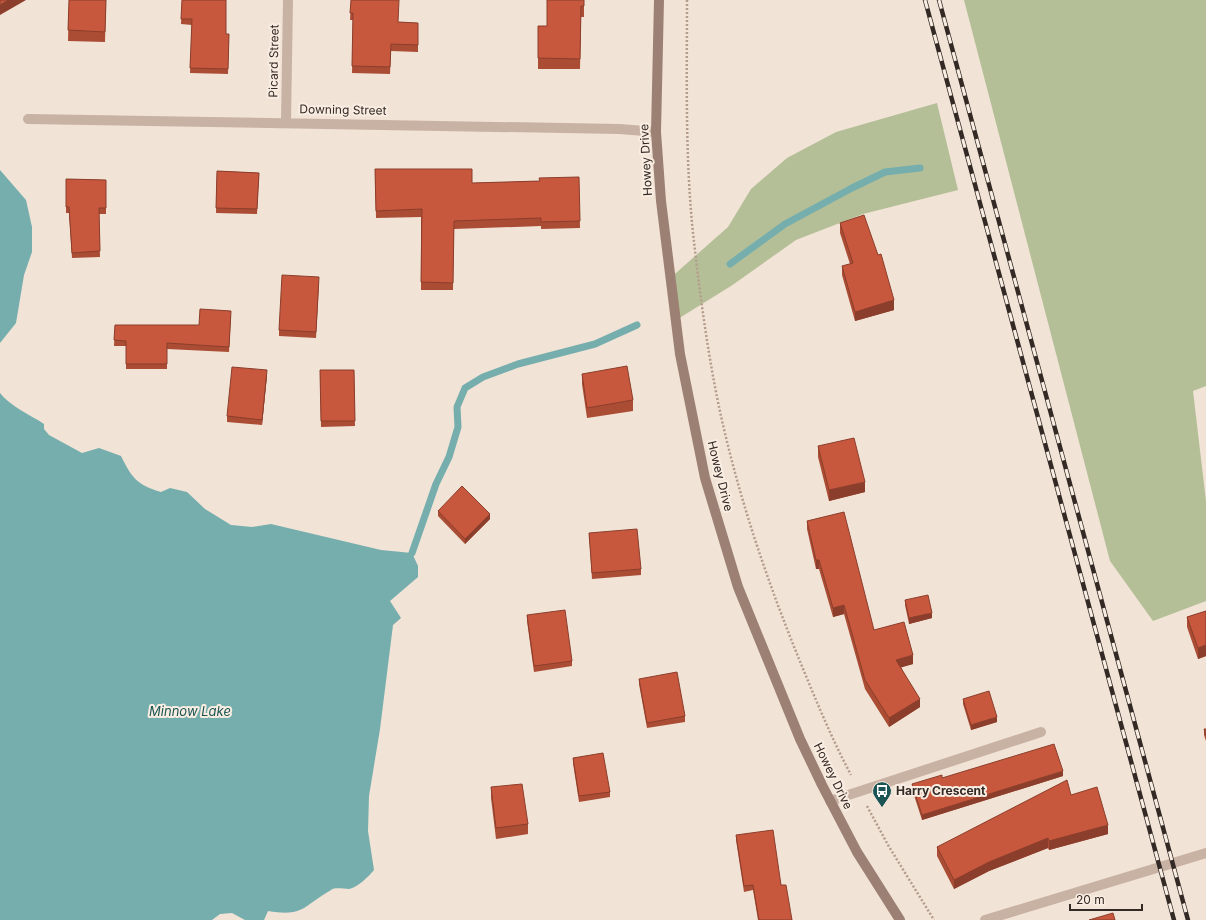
<svg xmlns="http://www.w3.org/2000/svg" width="1206" height="920" font-family="Inter,sans-serif">
	<rect width="100%" height="100%" fill="#f1e3d6"/>
	<!-- green -->
	<path fill="#b4bf97" d="M 964,0 L 1206,0 L 1206,386 L 1193,391 L 1206,501 L 1206,601 L 1153,621 L 1110,561 Z
		M 937,103 L 958,190 L 863,214 L 796,240 L 731,286 L 673,322 L 668,280 L 728,227 L 751,189 L 787,158 L 836,132 Z"/>
	<!-- water -->
	<path fill="#75aead" d="M 0,170 L 26,200 L 32,227 L 32,252 L 24,275 L 16,323 L 0,343 Z
		M 0,393 C 11,407 29,414 44,424 L 44,429 L 49,435 L 82,453 L 99,448 L 121,456 C 132,478 137,485 161,492 L 170,488 L 187,492 L 205,509 L 231,525 L 252,527 L 271,524 L 381,550 L 412,553 L 418,566 L 418,577 L 390,601 L 401,618 L 393,625 L 380,729 L 369,796 L 368,831 L 374,870 C 368,877 358,887 349,889 C 343,889 335,887 331,890 C 303,906 304,917 268,911 L 264,920 L 245,920 L 232,913 L 220,914 L 212,920 L 0,920 Z"/>
	<g fill="none" stroke-linecap="round" stroke-linejoin="round">
		<!-- stream -->
		<path stroke="#75aead" stroke-width="7" d="M 730,264 L 785,224 L 852,188 L 885,172 L 920,168
			M 412,553 L 436,484 L 449,457 L 458,427 L 457,407 L 465,388 L 483,377 L 518,364 L 595,344 L 637,325"/>
		<!-- path -->
		<path stroke="#b49c8d" stroke-width="2.5" stroke-dasharray="2 2" stroke-linecap="butt" d="M 687,0 C 687,78 685,156 693,233 C 700,295 708,357 721,416 C 741,506 771,592 806,676 C 820,710 834,743 851,775
			M 867,806 L 888,845 L 934,920"/>
		<!-- service -->
		<path stroke="#c8b2a3" stroke-width="10" d="M 830,801 L 1041,732"/>
		<!-- minor -->
		<path stroke="#c8b2a3" stroke-width="10" d="M 28,119 L 620,129 L 656,132
			M 286,122 L 288,0
			M 985,920 L 1206,853"/>
		<!-- secondary -->
		<path stroke="#9c8074" stroke-width="10" d="M 659,0 L 656,132 L 661,201 L 680,354 L 705,478 L 738,587 L 800,739 L 822,785 L 857,852 L 900,920"/>
		<!-- rail casing -->
		<g stroke="#332925" stroke-width="4.5">
			<path id="rail" d="M 925,0 L 1174,920
				M 939,0 L 1188,920"/>
		</g>
		<!-- rail -->
		<use href="#rail" stroke="#f9ede2" stroke-width="3" stroke-dasharray="9" stroke-linecap="butt"/>
	</g>
	<!-- wall -->
	<path fill="#ab4c35" d="M 69,0 L 106,0 L 105,42 L 68,41 Z
		M 168,0 L 226,0 L 226,34 L 229,34 L 228,74 L 190,73 L 192,25 L 181,24 L 182,0 Z
		M 351,0 L 398,22 L 418,23 L 418,52 L 391,51 L 390,74 L 352,73 L 353,20 L 350,20 Z
		M 584,0 L 584,17 L 581,17 L 580,69 L 538,69 L 538,26 L 547,26 Z
		M 375,169 L 472,183 L 540,181 L 579,177 L 580,228 L 541,229 L 541,226 L 454,229 L 453,290 L 421,290 L 421,217 L 376,218 Z
		M 217,171 L 259,173 L 257,214 L 216,213 Z
		M 66,179 L 106,180 L 106,214 L 99,214 L 100,257 L 72,258 L 69,213 L 66,213 Z
		M 840,223 L 878,255 L 894,310 L 855,321 L 842,275 L 842,266 L 850,264 L 840,233 Z
		M 319,282 L 316,338 L 279,336 L 279,330 Z
		M 231,316 L 229,352 L 167,349 L 167,369 L 126,369 L 126,346 L 114,346 L 115,325 L 199,325 Z
		M 320,370 L 354,370 L 355,426 L 321,427 Z
		M 582,374 L 633,400 L 633,411 L 587,418 L 582,384 Z
		M 267,375 L 262,425 L 227,422 L 227,416 Z
		M 818,446 L 865,492 L 829,501 L 818,457 Z
		M 438,511 L 490,519 L 465,544 L 438,516 Z
		M 807,521 L 874,630 L 913,664 L 901,667 L 920,707 L 889,727 L 865,689 L 844,614 L 833,617 L 819,569 L 816,569 L 807,529 Z
		M 589,533 L 641,569 L 641,575 L 592,579 Z
		M 905,600 L 932,618 L 909,624 L 905,605 Z
		M 1206,611 L 1206,656 L 1198,659 L 1187,627 L 1187,617 Z
		M 527,615 L 572,661 L 572,666 L 534,672 L 527,621 Z
		M 639,679 L 685,716 L 685,722 L 647,728 L 639,684 Z
		M 963,699 L 997,722 L 971,730 L 963,704 Z
		M 1204,729 L 1206,729 L 1206,741 L 1204,735 Z
		M 573,758 L 610,792 L 610,797 L 579,802 L 573,763 Z
		M 1063,776 L 922,820 L 912,789 L 912,784 Z
		M 491,787 L 528,824 L 528,834 L 496,839 L 491,798 Z
		M 1071,795 L 1108,834 L 1049,850 L 1048,848 L 989,871 L 954,889 L 937,856 L 937,847 Z
		M 736,835 L 781,885 L 792,920 L 758,920 L 753,890 L 744,892 L 736,840 Z"/>
	<!-- shaded-wall -->
	<path fill="#8b3e2b" d="M 8,0 L 26,0 L 0,15 L 0,5 Z
		M 894,300 L 894,310 L 855,321 L 855,312 Z
		M 267,370 L 267,375 L 262,425 L 262,420 Z
		M 865,482 L 865,492 L 829,501 L 829,490 Z
		M 490,514 L 490,519 L 465,544 L 465,539 Z
		M 816,560 L 819,560 L 819,569 L 816,569 Z
		M 844,605 L 844,614 L 833,617 L 833,608 Z
		M 932,613 L 932,618 L 909,624 L 909,618 Z
		M 1206,645 L 1206,656 L 1198,659 L 1198,648 Z
		M 913,655 L 913,664 L 896,669 L 896,660 Z
		M 920,699 L 920,707 L 889,727 L 889,718 Z
		M 997,717 L 997,722 L 971,730 L 971,725 Z
		M 1063,771 L 1063,776 L 922,820 L 922,815 Z
		M 1108,825 L 1108,834 L 1049,850 L 1049,841 Z
		M 1048,838 L 1048,848 L 989,871 L 954,889 L 954,880 L 989,862 Z"/>
	<!-- building -->
	<path fill="#c7583e" stroke="#8b3e2b" d="M 0,0 L 8,0 L 0,5 Z
		M 69,0 L 106,0 L 105,32 L 68,30 Z
		M 182,0 L 226,0 L 226,34 L 229,34 L 228,69 L 190,68 L 192,19 L 181,19 Z
		M 351,0 L 399,0 L 398,22 L 418,23 L 418,45 L 391,44 L 390,67 L 352,66 L 353,13 L 350,13 Z
		M 547,0 L 584,0 L 584,6 L 581,6 L 580,59 L 538,58 L 538,26 L 547,26 Z
		M 375,169 L 472,169 L 472,183 L 540,181 L 539,178 L 579,177 L 580,221 L 541,222 L 541,218 L 454,221 L 453,283 L 421,282 L 422,209 L 376,211 Z
		M 217,171 L 259,173 L 257,209 L 216,208 Z
		M 66,179 L 106,180 L 106,208 L 99,208 L 100,251 L 72,253 L 69,207 L 66,207 Z
		M 864,215 L 878,255 L 881,254 L 894,300 L 855,312 L 842,266 L 853,263 L 840,223 Z
		M 282,275 L 319,277 L 316,332 L 279,330 Z
		M 200,309 L 231,311 L 229,347 L 167,343 L 167,364 L 126,364 L 126,341 L 114,340 L 115,325 L 199,325 Z
		M 627,366 L 633,400 L 587,408 L 582,374 Z
		M 232,367 L 267,370 L 262,420 L 227,416 Z
		M 320,370 L 354,370 L 355,421 L 321,421 Z
		M 854,438 L 865,482 L 829,490 L 818,446 Z
		M 462,486 L 490,514 L 465,539 L 438,511 Z
		M 844,512 L 874,630 L 904,622 L 913,655 L 896,660 L 920,699 L 889,718 L 865,680 L 844,605 L 833,608 L 819,560 L 816,560 L 807,521 Z
		M 637,529 L 641,569 L 592,573 L 589,533 Z
		M 928,595 L 932,613 L 909,618 L 905,600 Z
		M 565,610 L 572,661 L 534,666 L 527,615 Z
		M 1206,611 L 1206,645 L 1198,648 L 1187,617 Z
		M 677,672 L 685,716 L 647,723 L 639,679 Z
		M 989,691 L 997,717 L 971,725 L 963,699 Z
		M 1204,729 L 1206,729 L 1206,736 Z
		M 1054,744 L 1063,771 L 922,815 L 912,784 L 942,775 L 942,778 Z
		M 603,753 L 610,792 L 579,796 L 573,758 Z
		M 1067,780 L 1071,795 L 1097,787 L 1108,825 L 1049,841 L 1048,838 L 989,862 L 954,880 L 937,847 Z
		M 522,784 L 528,824 L 496,828 L 491,787 Z
		M 773,830 L 781,885 L 786,885 L 792,920 L 759,920 L 753,885 L 744,886 L 736,835 Z
		M 1113,913 L 1115,920 L 1089,920 Z"/>
	<!-- icons -->
	<defs>
		<g id="bus-pin" transform="scale(1)"><path d="M0 17L-7.5 6A9.5 9.5 0 1 1 7.5 6Z" fill="#1b5454" stroke="#f9ede2"/><path d="M-5-6H5V4H4V6H2V4H-2V6H-4V4H-5ZM-3.5-4V0h7V-4ZM-3.5 1.2v1.5H-2V1.2ZM2 1.2v1.5H3.5V1.2Z" fill="#fff"/></g>
	</defs>
	<g fill-rule="evenodd">
		<use href="#bus-pin" x="882" y="791"/>
	</g>
	<g text-anchor="middle" stroke-width="4" stroke-linejoin="round" paint-order="stroke">
		<!-- street labels -->
		<g font-size="12" fill="#332925" stroke="#f9ede2">
			<text transform="translate(274 61) rotate(-89)" y="4">Picard Street</text>
			<text transform="translate(343 110) rotate(1)" y="4">Downing Street</text>
			<text transform="translate(646 160) rotate(-93)" y="4">Howey Drive</text>
			<text transform="translate(720 476) rotate(76)" y="4">Howey Drive</text>
			<text transform="translate(833 776) rotate(64)" y="4">Howey Drive</text>
		</g>
		<!-- poi labels -->
		<g font-size="12" font-weight="bold" fill="#332925" stroke="#f9ede2" text-anchor="start">
			<text x="896" y="795">Harry Crescent</text>
		</g>
		<!-- water labels -->
		<g font-size="13" font-style="italic" fill="#1b5454" stroke="#f9ede2">
			<text x="190" y="716">Minnow Lake</text>
		</g>
	</g>
	<!-- scale -->
	<path d="M1070 904v6h72v-6" fill="none" stroke="#332925" stroke-width="2"/>
	<text x="1076" y="904" font-size="12" fill="#332925" stroke="#f9ede2" stroke-width="3" paint-order="stroke">20 m</text>
</svg>
